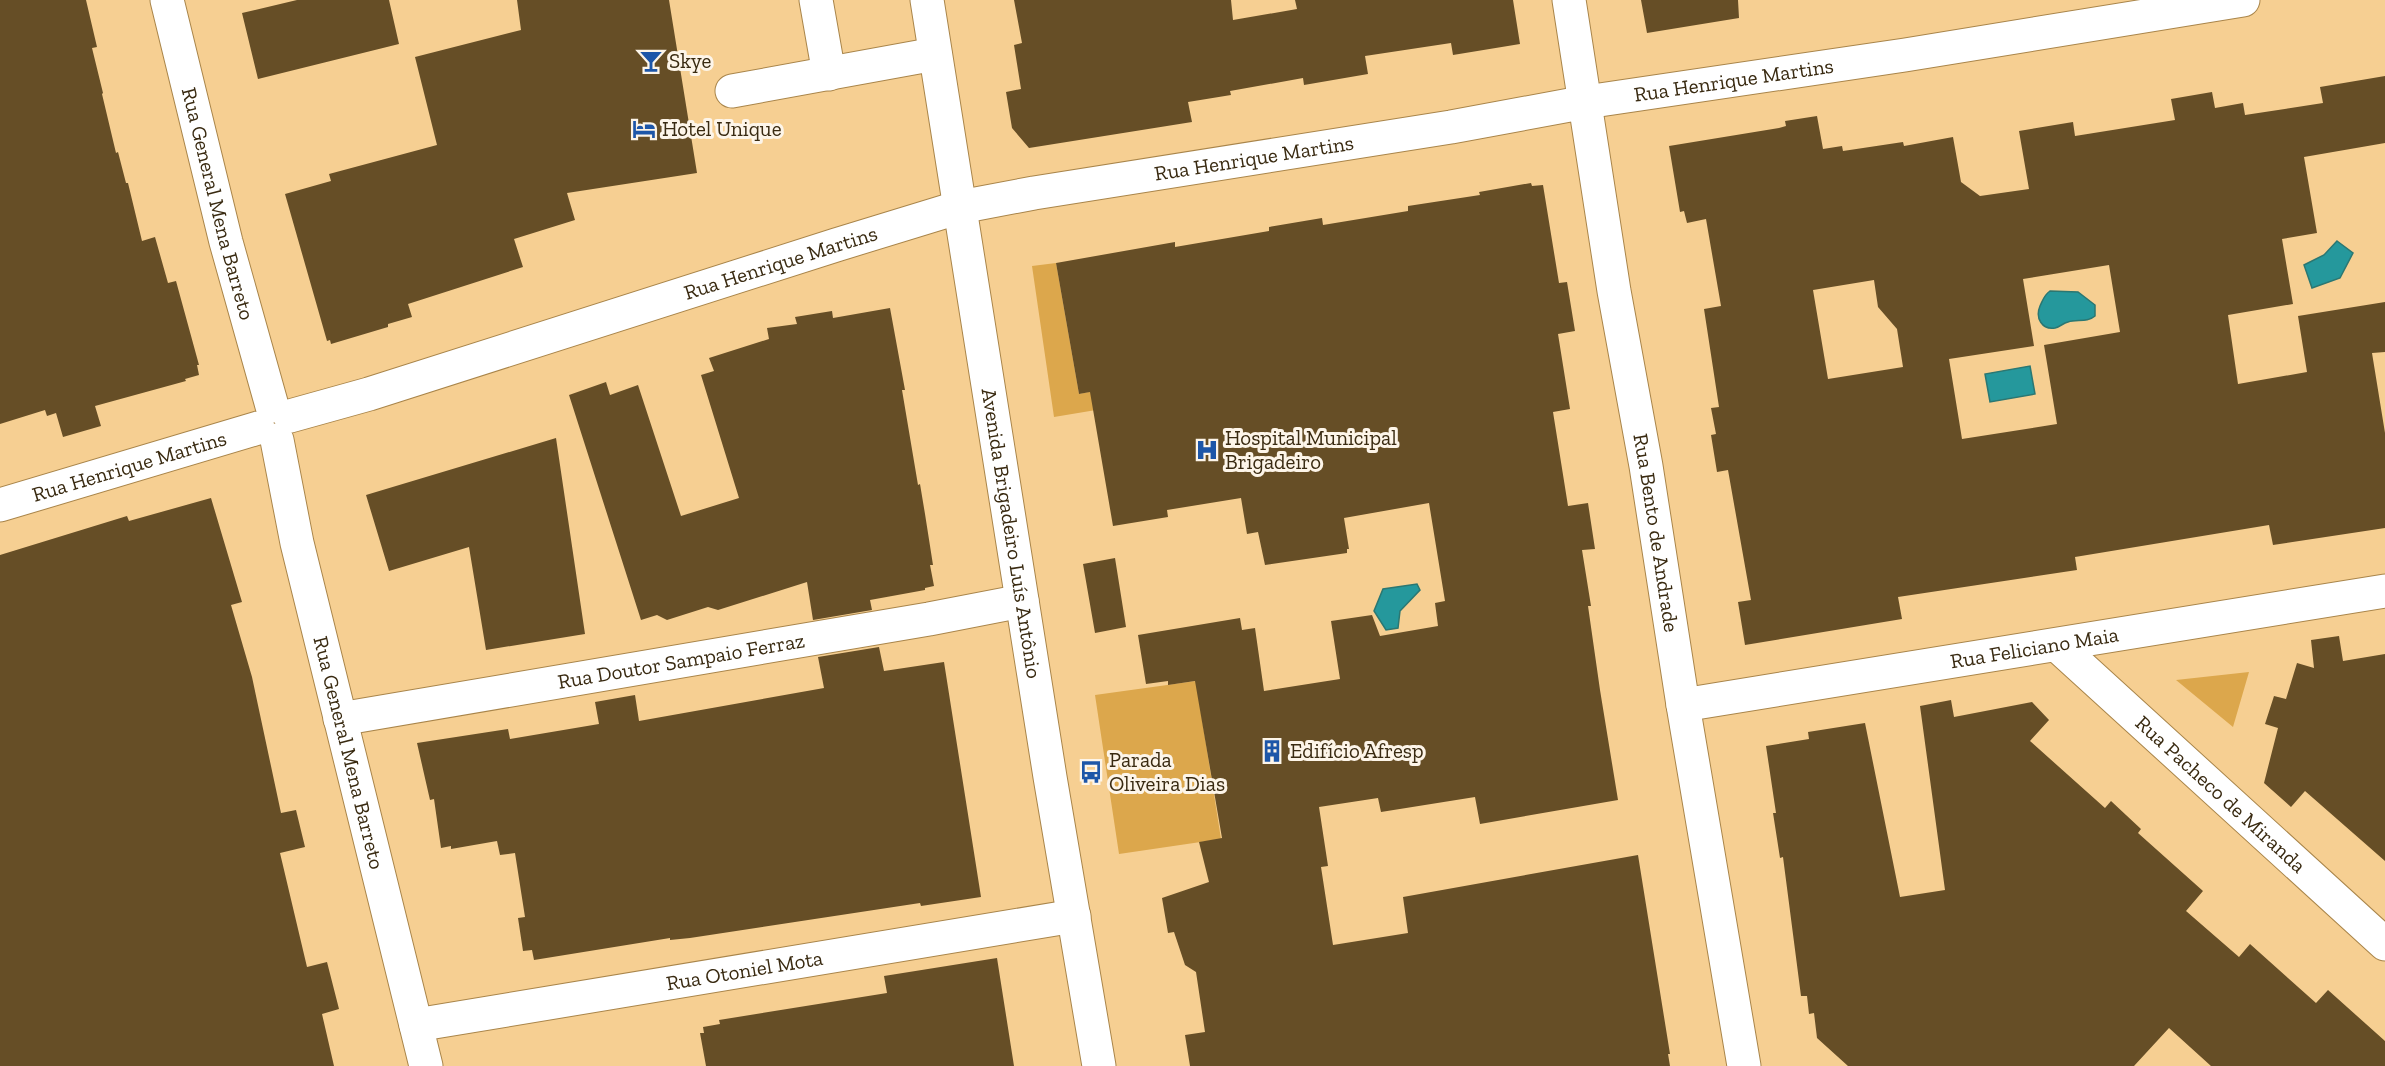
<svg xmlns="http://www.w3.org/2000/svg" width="2385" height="1066" font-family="'Zilla Slab',serif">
	<rect width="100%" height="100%" fill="#f6cf92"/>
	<!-- green -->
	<path fill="#dca74c" d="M 1056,263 L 1079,394 L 1099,390 L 1102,409 L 1054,417 L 1032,266 Z
		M 2249,672 L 2233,727 L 2176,680 Z
		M 1196,681 L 1221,839 L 1119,854 L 1095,695 Z"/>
	<!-- water -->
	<path fill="#25989c" stroke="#2b7772" stroke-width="1.5" d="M 2337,241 L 2353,253 L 2340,278 L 2312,288 L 2304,265 L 2324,255 Z
		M 2050,291 L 2078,292 L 2095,305 L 2095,316 C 2087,323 2077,319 2068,322 C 2063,323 2060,327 2055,328 C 2042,330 2035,318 2040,306 C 2043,300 2044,295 2050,291 Z
		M 2030,366 L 2035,394 L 1990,402 L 1985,374 Z
		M 1417,584 L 1420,590 L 1400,611 L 1398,628 L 1386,630 L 1374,611 L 1383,589 Z"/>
	<!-- building -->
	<path fill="#664e26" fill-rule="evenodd" d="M 0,0 L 86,0 L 97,47 L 92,48 L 103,93 L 102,94 L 116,153 L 118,152 L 126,183 L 128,183 L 142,241 L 155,237 L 168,283 L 176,281 L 199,365 L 197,365 L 199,375 L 185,379 L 186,381 L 95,406 L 101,426 L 63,437 L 56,413 L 47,416 L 45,410 L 0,424 Z
		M 297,0 L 389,0 L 399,44 L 258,79 L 242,13 Z
		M 517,0 L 669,0 L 697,173 L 567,193 L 575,220 L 514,239 L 523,267 L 408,304 L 412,317 L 388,324 L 388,327 L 331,344 L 330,340 L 327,341 L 285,194 L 331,181 L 329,174 L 437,145 L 415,57 L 521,30 Z
		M 1014,0 L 1231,0 L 1233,20 L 1297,9 L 1295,0 L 1513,0 L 1520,44 L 1453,55 L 1451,43 L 1365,56 L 1368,74 L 1304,85 L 1303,78 L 1230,91 L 1231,95 L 1188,102 L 1192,122 L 1029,148 L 1012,128 L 1006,92 L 1021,89 L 1014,45 L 1022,43 Z
		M 1641,0 L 1738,0 L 1739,18 L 1647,33 Z
		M 2385,76 L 2385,143 L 2304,157 L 2317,233 L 2282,239 L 2293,304 L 2228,315 L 2238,384 L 2307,372 L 2298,316 L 2385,302 L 2385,352 L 2372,353 L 2385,433 L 2385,528 L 2273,545 L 2269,525 L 2075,557 L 2077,570 L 1898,597 L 1902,619 L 1745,645 L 1738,602 L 1751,600 L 1728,470 L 1717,472 L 1711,435 L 1716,434 L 1711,408 L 1719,407 L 1704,309 L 1721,306 L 1706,219 L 1687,223 L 1684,211 L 1680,212 L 1669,146 L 1779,128 L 1786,126 L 1785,121 L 1817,116 L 1823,149 L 1842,146 L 1843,151 L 1903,142 L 1904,146 L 1953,137 L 1961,182 L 1980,196 L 2029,189 L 2019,131 L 2073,122 L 2075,136 L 2175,120 L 2171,99 L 2212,92 L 2215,108 L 2243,103 L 2245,115 L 2323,103 L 2320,87 ZM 2109,265 L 2120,332 L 2044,345 L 2057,424 L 1962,439 L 1949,359 L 2034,346 L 2023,279 ZM 1874,280 L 1878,307 L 1897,329 L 1903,367 L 1828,379 L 1813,290 Z
		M 1531,183 L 1532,186 L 1543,185 L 1559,283 L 1567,282 L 1575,331 L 1558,334 L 1570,409 L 1553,412 L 1568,506 L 1588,503 L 1595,549 L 1582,550 L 1591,606 L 1588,606 L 1600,690 L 1618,800 L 1480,824 L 1475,797 L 1381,812 L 1378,798 L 1319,807 L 1328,866 L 1321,867 L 1333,945 L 1408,933 L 1403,897 L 1638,855 L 1670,1054 L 1668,1054 L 1670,1066 L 1190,1066 L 1185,1035 L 1205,1032 L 1196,972 L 1185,965 L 1174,932 L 1168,933 L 1162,898 L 1209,882 L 1199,842 L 1222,838 L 1195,681 L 1168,685 L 1168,681 L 1146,684 L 1138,635 L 1240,618 L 1242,630 L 1255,628 L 1264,691 L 1340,679 L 1331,621 L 1372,615 L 1380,636 L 1438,626 L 1435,603 L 1445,601 L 1429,503 L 1344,518 L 1349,549 L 1347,549 L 1347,553 L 1265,565 L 1258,532 L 1247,534 L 1241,498 L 1167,510 L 1168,517 L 1113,526 L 1090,392 L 1079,394 L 1056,263 L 1175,242 L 1175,247 L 1269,231 L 1269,227 L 1322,218 L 1323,225 L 1408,211 L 1408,206 L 1480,195 L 1479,192 Z
		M 890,308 L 905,390 L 902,390 L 918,485 L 920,484 L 925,514 L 933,565 L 930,565 L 934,586 L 925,588 L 925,590 L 870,600 L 872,610 L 813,620 L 807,582 L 718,610 L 708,607 L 667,620 L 657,615 L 641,620 L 569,395 L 606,382 L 610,395 L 638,385 L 681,516 L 739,498 L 701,375 L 714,371 L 709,358 L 769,339 L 767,328 L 797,324 L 795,317 L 832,311 L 833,318 Z
		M 556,438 L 585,634 L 486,650 L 469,547 L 389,571 L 366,495 Z
		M 211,498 L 242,602 L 231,605 L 252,677 L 281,813 L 296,810 L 305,847 L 280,853 L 307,967 L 327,962 L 339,1009 L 322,1014 L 334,1066 L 0,1066 L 0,555 L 127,516 L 129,521 Z
		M 1115,558 L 1126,627 L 1095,633 L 1083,564 Z
		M 2339,636 L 2343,661 L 2385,654 L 2385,861 L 2305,791 L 2291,807 L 2264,783 L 2278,728 L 2265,724 L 2274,696 L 2286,699 L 2297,663 L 2314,668 L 2311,640 Z
		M 879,647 L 884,671 L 944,662 L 981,897 L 921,906 L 920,903 L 690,938 L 670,940 L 670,938 L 534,960 L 532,950 L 523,951 L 518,918 L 525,917 L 515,853 L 500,855 L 497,841 L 451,849 L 451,846 L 441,848 L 434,799 L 430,800 L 417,743 L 508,729 L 510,739 L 599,724 L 595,702 L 635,695 L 639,721 L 824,688 L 818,657 Z
		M 1951,700 L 1954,717 L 2032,702 L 2049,720 L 2030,741 L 2105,808 L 2111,801 L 2141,829 L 2138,833 L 2203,891 L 2186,911 L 2239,957 L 2250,944 L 2316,1003 L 2328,990 L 2385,1041 L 2385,1066 L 2211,1066 L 2169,1028 L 2134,1066 L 1848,1066 L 1817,1038 L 1814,1013 L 1809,1014 L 1807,996 L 1801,996 L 1783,857 L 1780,858 L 1773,813 L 1776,813 L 1766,746 L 1809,739 L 1808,732 L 1865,723 L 1900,897 L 1945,890 L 1920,706 Z
		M 997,958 L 1014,1066 L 706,1066 L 700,1033 L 704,1033 L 703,1027 L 720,1024 L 719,1020 L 887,993 L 884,976 Z"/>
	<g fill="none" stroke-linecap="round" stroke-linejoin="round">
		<!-- minor casing -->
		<g stroke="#a9854a" stroke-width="35">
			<g id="minor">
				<path id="s1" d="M 167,0 L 226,242 L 272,406"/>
				<path d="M 816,0 L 829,74"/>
				<path id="s2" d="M 1569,0 L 1614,291 L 1646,466 L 1683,705 L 1744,1066"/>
				<path d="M 732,91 L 935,54"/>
				<path id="s3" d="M 290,416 L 369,394 L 836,245 L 960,207 L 1034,193 L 1451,127 L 1586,102 L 1905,55 L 2243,0"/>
				<path id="s4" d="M 277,440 L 297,543 L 426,1066"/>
				<path id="s5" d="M 0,505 L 258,428"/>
				<path id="s6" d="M 2058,646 L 2385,944"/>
				<path id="s7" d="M 1683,705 L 2385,591"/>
				<path id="s8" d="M 340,719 L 929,619 L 1022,601"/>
				<path id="s9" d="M 416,1025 L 1074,916"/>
			</g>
		</g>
		<!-- major casing -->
		<g stroke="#a9854a" stroke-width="35">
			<g id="major">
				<path id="s10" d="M 927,0 L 1050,777 L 1099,1066"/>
			</g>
		</g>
		<!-- minor -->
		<use href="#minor" stroke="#fff" stroke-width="33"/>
		<!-- major -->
		<use href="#major" stroke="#fff" stroke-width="33"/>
	</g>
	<!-- icons -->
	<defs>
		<g id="bar-bare" transform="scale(1.8)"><path d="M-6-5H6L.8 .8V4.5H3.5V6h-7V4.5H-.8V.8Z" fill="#1d56a8" stroke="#fdf5e9" stroke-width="2.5" paint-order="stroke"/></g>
		<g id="hotel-bare" transform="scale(1.8)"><path d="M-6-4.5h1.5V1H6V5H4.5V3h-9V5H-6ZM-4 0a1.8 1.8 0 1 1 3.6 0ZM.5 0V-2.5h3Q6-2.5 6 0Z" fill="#1d56a8" stroke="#fdf5e9" stroke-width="2.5" paint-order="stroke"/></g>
		<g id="hospital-bare" transform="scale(1.8)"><path d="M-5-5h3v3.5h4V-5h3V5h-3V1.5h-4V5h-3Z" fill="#1d56a8" stroke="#fdf5e9" stroke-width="2.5" paint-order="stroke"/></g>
		<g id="building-bare" transform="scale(1.8)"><path d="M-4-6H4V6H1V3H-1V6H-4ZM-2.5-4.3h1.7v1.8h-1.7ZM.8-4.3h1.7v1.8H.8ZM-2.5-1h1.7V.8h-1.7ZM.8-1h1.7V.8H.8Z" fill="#1d56a8" stroke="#fdf5e9" stroke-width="2.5" paint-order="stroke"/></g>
		<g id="bus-bare" transform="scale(1.8)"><path d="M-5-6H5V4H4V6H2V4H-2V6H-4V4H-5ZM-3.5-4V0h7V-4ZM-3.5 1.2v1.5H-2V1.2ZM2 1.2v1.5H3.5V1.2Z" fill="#1d56a8" stroke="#fdf5e9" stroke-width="2.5" paint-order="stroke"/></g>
	</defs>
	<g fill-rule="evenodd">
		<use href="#bar-bare" x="651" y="61"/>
		<use href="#hotel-bare" x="644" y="129"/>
		<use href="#hospital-bare" x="1207" y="450"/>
		<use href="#building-bare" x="1272" y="751"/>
		<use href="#bus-bare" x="1091" y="772"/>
	</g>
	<g text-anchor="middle" stroke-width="6" stroke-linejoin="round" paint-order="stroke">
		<!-- poi labels -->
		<g font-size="21" fill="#392a11" stroke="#fdf5e9" text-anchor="start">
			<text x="669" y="68">Skye</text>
			<text x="662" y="136">Hotel Unique</text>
			<text x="1225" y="445">Hospital Municipal<tspan x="1225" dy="24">Brigadeiro</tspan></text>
			<text x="1290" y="758">Edifício Afresp</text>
			<text x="1109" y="767">Parada<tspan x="1109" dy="24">Oliveira Dias</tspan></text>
		</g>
		<!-- street labels -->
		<g font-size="21" fill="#392a11" stroke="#fdf5e9">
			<text dy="7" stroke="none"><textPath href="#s3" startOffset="1486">Rua Henrique Martins</textPath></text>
			<text dy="7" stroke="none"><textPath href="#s3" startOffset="1000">Rua Henrique Martins</textPath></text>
			<text dy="7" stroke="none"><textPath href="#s1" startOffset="210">Rua General Mena Barreto</textPath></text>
			<text dy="7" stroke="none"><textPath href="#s3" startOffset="514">Rua Henrique Martins</textPath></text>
			<text dy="7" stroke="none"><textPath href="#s5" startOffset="135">Rua Henrique Martins</textPath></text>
			<text dy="7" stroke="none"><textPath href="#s10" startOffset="540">Avenida Brigadeiro Luís Antônio</textPath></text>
			<text dy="7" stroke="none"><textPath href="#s2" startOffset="540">Rua Bento de Andrade</textPath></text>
			<text dy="7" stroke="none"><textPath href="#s7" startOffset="356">Rua Feliciano Maia</textPath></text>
			<text dy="7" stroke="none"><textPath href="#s8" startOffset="346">Rua Doutor Sampaio Ferraz</textPath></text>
			<text dy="7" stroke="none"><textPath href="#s4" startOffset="321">Rua General Mena Barreto</textPath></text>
			<text dy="7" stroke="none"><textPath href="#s6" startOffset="220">Rua Pacheco de Miranda</textPath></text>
			<text dy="7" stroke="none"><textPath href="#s9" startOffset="333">Rua Otoniel Mota</textPath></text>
		</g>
	</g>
</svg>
